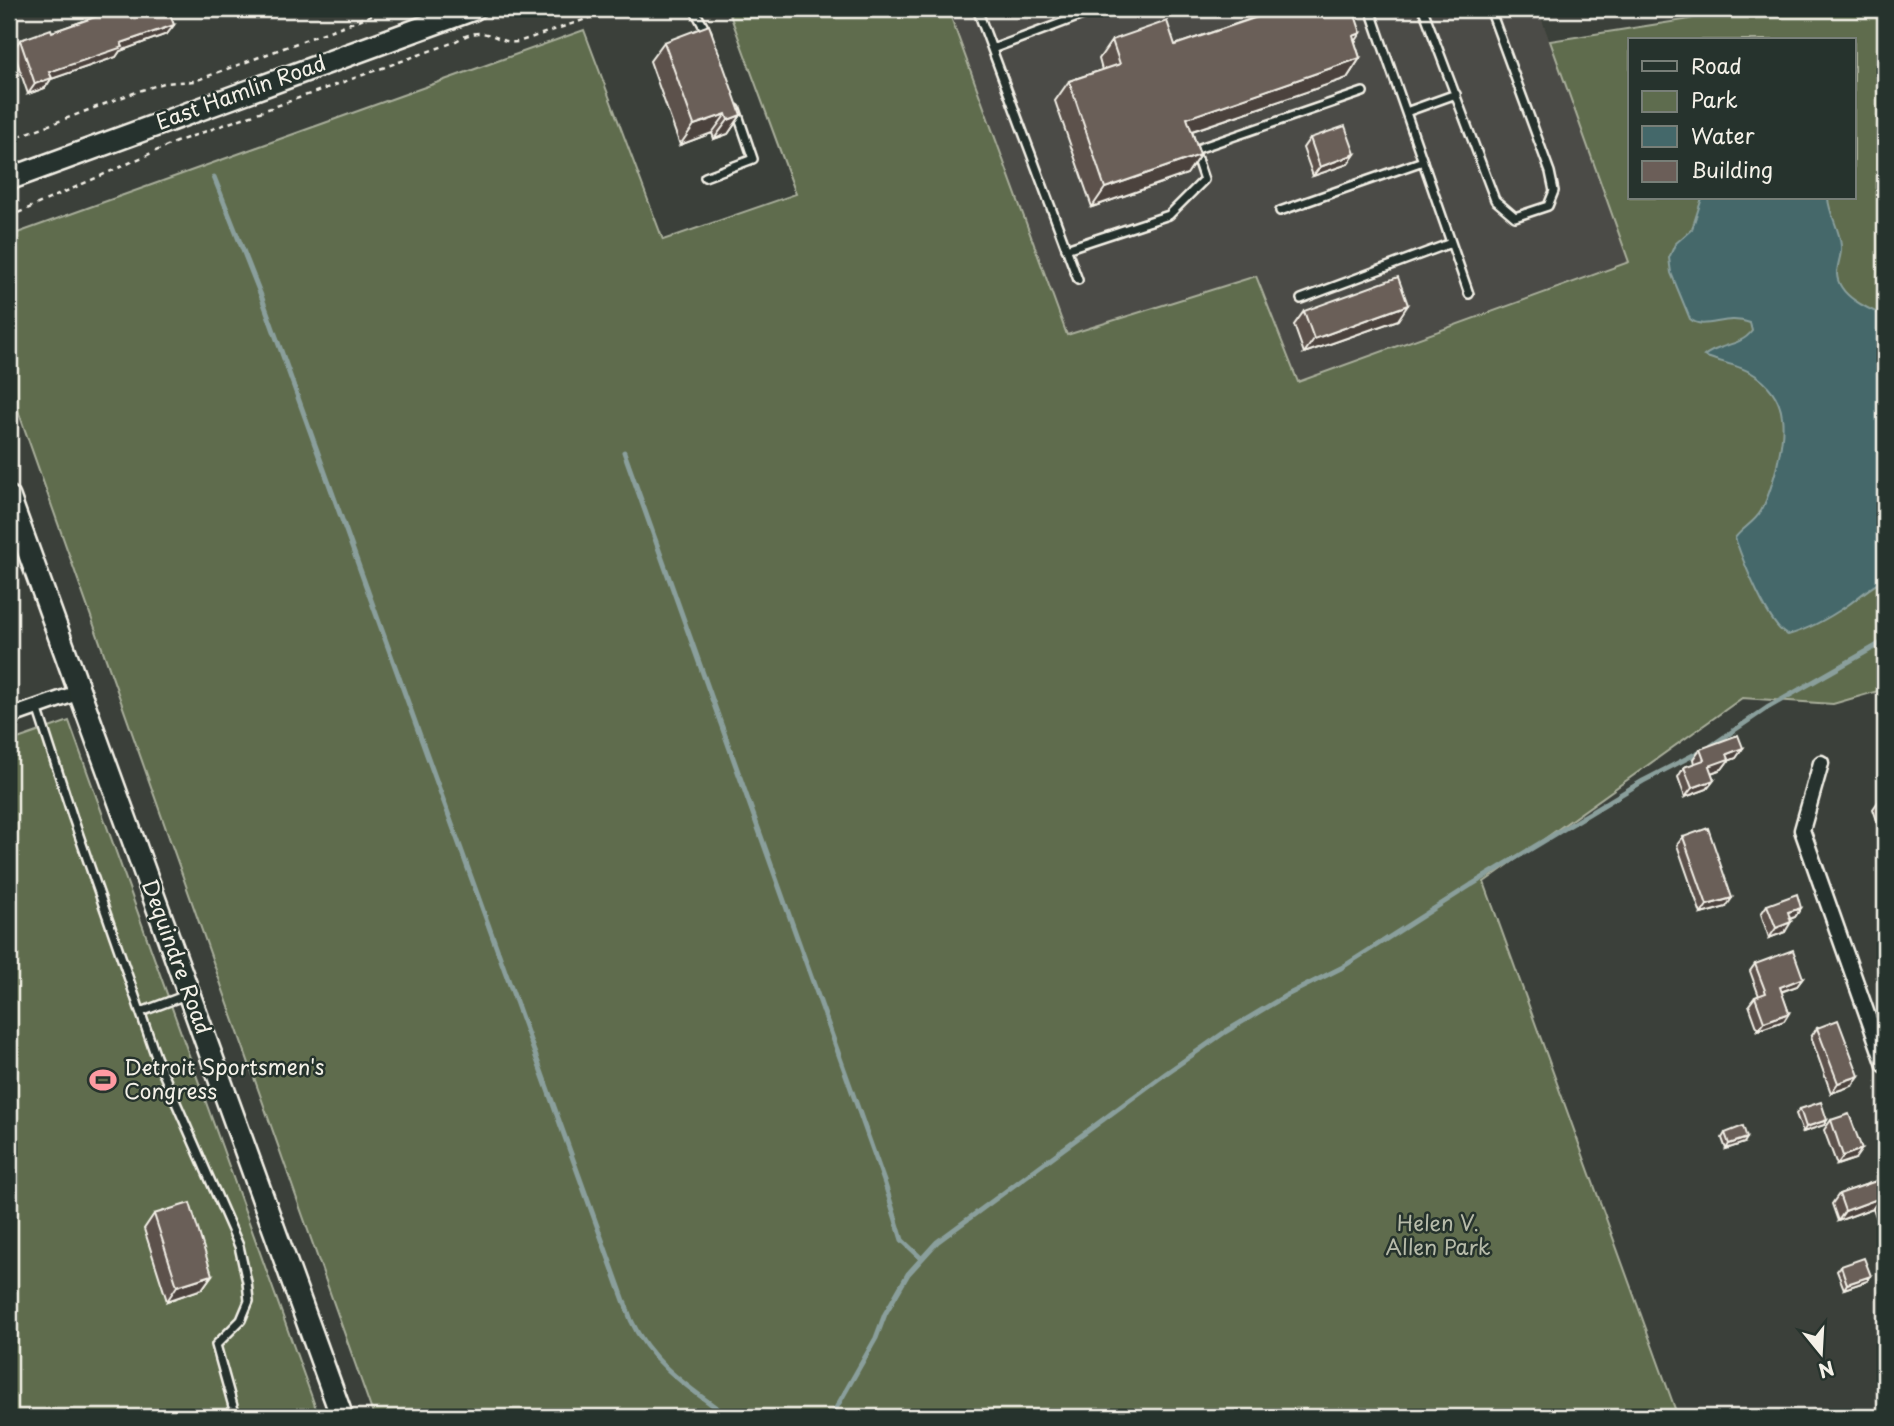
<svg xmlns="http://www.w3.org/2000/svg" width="1894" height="1426" font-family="'Playpen Sans',sans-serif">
	<rect width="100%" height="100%" fill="#3b403a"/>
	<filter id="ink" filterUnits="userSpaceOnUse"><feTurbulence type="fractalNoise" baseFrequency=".0143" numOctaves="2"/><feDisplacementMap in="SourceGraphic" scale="14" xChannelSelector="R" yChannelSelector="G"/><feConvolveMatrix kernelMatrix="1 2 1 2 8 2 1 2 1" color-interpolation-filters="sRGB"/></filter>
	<g filter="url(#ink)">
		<!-- built -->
		<path fill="#4c4c46" d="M 948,9 L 1538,9 L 1630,262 L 1298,382 L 1256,276 L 1067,335 Z"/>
		<!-- green -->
		<path fill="#5e6c4e" stroke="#a9ae9b" stroke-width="2" fill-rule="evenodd" d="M 728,9 L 948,9 L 1067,335 L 1256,276 L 1298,382 L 1629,262 L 1550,41 L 1684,20 L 1735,9 L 1871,9 L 1885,12 L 1885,689 L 1833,704 L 1742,698 L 1484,882 L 1678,1417 L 374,1417 L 9,385 L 9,236 L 584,30 L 663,240 L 796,194 ZM 1630,40 L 1854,40 L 1854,198 L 1630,198 Z
			M 69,721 L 319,1417 L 9,1417 L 9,742 Z"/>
		<!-- water -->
		<path fill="#44686a" stroke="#8a9f9c" stroke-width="2" d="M 1702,198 L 1828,198 C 1829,215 1840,229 1841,246 C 1842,255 1837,264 1837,274 C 1838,296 1868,309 1885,316 L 1885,580 C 1870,586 1861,596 1848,605 C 1829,618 1810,629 1788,635 C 1769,629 1742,558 1735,538 C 1742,528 1754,523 1761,511 C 1769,497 1773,481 1777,466 C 1784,433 1790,402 1759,378 C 1744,366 1722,363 1704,356 C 1718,344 1740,347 1752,331 L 1750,323 C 1725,313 1705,332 1690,319 L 1671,273 L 1669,258 L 1675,244 L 1692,229 Z"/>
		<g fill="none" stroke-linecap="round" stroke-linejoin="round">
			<!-- stream -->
			<path stroke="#8a9f9c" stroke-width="5" d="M 214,177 L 262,298 L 631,1320 C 651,1364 691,1389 729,1417
				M 624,452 L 885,1184 L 902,1240 L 921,1258
				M 1711,746 L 1767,708 L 1885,641
				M 831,1417 L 876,1338 L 885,1314 L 908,1274 L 937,1242 L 1165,1074 L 1225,1032 L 1287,995 L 1341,968 L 1471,885 L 1643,781 L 1703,750"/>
			<!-- lane casing -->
			<g stroke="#f4f1e8" stroke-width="12">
				<path id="lane" d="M 694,9 L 707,33
					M 977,9 L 1078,280
					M 1370,9 L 1469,294
					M 1423,9 L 1495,200 L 1515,217 L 1548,206 L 1554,191 L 1550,172 L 1490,9
					M 992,49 L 1099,9
					M 1406,112 L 1456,94
					M 705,177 L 753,159 L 736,109
					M 1280,211 L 1423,161
					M 1066,249 L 1169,215 L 1204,180 L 1194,150 L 1363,92
					M 1301,299 L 1451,243
					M 37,707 L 73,818 L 156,1057 L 239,1246 L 247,1282 L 249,1301 L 241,1320 L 216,1345 L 236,1417
					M 141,1012 L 186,995"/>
			</g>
			<!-- street casing -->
			<g stroke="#f4f1e8" stroke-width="19">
				<path id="street" d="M 9,717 L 80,692
					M 1821,763 L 1802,830 L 1885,1065"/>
			</g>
			<!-- secondary casing -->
			<g stroke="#f4f1e8" stroke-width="26">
				<path id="secondary" d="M 9,179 L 474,9
					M 9,497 L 342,1417"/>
			</g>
			<!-- path -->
			<path stroke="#f4f1e8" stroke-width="2.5" stroke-dasharray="5 5" stroke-linecap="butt" d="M 9,140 L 139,91 L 164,83 L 195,81 L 388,9
				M 9,217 L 176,142 L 452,43 C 460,39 469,33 479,33 C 493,33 504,44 518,42 L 616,9"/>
			<!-- lane -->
			<use href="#lane" stroke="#26332d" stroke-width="7"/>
			<!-- street -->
			<use href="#street" stroke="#26332d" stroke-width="14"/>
			<!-- secondary -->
			<use href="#secondary" stroke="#26332d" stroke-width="21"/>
		</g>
		<!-- wall -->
		<path fill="#5c514c" stroke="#f4f1e8" stroke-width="2" d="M 118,9 L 186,9 L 170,15 L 174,25 L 167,34 L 120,51 L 116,57 L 51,79 L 45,88 L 28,94 L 13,50 L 20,40 L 52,32 Z
			M 1273,9 L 1353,9 L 1355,43 L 1360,58 L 1347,78 L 1192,131 L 1200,155 L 1187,174 L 1092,207 L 1055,101 L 1069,81 L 1102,70 L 1099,59 L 1112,40 L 1175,45 L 1271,12 Z
			M 664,42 L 741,115 L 728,134 L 714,139 L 712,133 L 680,145 L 650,61 Z
			M 1310,138 L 1355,154 L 1348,164 L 1313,176 L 1303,148 Z
			M 1304,311 L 1398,320 L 1304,353 L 1294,325 Z
			M 1743,748 L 1736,758 L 1728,761 L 1722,769 L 1711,773 L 1714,780 L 1707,789 L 1685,797 L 1678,777 L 1684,767 L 1694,764 L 1693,759 L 1700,749 Z
			M 1885,797 L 1885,861 L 1881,849 L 1885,843 L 1873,809 L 1880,799 Z
			M 1683,837 L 1726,907 L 1701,914 L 1677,845 Z
			M 1767,905 L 1801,908 L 1795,917 L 1790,919 L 1785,932 L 1769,938 L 1761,914 Z
			M 1755,964 L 1803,978 L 1797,986 L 1781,992 L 1789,1013 L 1784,1021 L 1758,1030 L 1749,1005 L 1755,997 L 1759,996 L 1750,971 Z
			M 1817,1028 L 1852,1086 L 1831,1093 L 1811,1037 Z
			M 1800,1109 L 1827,1120 L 1824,1125 L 1803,1132 L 1796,1114 Z
			M 1831,1120 L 1855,1159 L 1837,1165 L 1824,1130 Z
			M 1725,1133 L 1744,1143 L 1726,1149 L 1722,1138 Z
			M 1885,1178 L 1885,1223 L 1879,1225 L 1873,1208 L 1838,1221 L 1832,1204 L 1839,1194 Z
			M 154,1214 L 212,1275 L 202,1289 L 167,1301 L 144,1229 Z
			M 1841,1266 L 1867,1281 L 1844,1289 L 1837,1271 Z"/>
		<!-- shaded-wall -->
		<path fill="#4b423e" stroke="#f4f1e8" stroke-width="2" d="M 167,9 L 186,9 L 161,18 Z
			M 174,25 L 167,34 L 120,51 L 116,57 L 51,79 L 45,88 L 28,94 L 35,84 L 49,72 L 121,43 Z
			M 1361,33 L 1348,53 L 1353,36 Z
			M 1360,58 L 1347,78 L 1174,137 L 1187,118 Z
			M 726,114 L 712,133 L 680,145 L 694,125 Z
			M 741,115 L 728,134 L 714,139 L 728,120 Z
			M 1355,154 L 1348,164 L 1313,176 L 1320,167 Z
			M 1200,155 L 1187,174 L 1092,207 L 1105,188 Z
			M 1408,305 L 1398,320 L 1304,353 L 1314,339 Z
			M 1743,748 L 1736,758 L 1728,761 L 1722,769 L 1702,776 L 1709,766 L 1727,754 Z
			M 1714,780 L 1707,789 L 1685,797 L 1692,788 Z
			M 1732,898 L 1726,907 L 1701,914 L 1707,905 Z
			M 1801,908 L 1795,917 L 1781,922 L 1788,912 Z
			M 1791,922 L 1785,932 L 1769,938 L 1776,928 Z
			M 1803,978 L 1797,986 L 1774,994 L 1780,987 Z
			M 1789,1013 L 1784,1021 L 1758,1030 L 1764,1022 Z
			M 1859,1076 L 1852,1086 L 1831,1093 L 1838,1083 Z
			M 1827,1120 L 1824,1125 L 1803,1132 L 1806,1127 Z
			M 1747,1138 L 1744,1143 L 1726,1149 L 1729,1144 Z
			M 1862,1149 L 1855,1159 L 1837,1165 L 1843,1156 Z
			M 1880,1198 L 1873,1208 L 1838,1221 L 1845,1211 Z
			M 1885,1216 L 1885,1223 L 1879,1225 Z
			M 212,1275 L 202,1289 L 167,1301 L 177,1286 Z
			M 1871,1276 L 1867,1281 L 1844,1289 L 1847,1284 Z"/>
		<!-- building -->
		<path fill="#6b5e58" stroke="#f4f1e8" stroke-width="2" d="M 118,9 L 168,9 L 174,25 L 121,43 L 123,47 L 49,72 L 52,78 L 35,84 L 20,40 L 51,29 L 52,32 Z
			M 1281,9 L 1353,9 L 1361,33 L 1353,36 L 1360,58 L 1187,118 L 1200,155 L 1105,188 L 1069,81 L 1120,64 L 1112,40 L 1167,21 L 1175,45 Z
			M 709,25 L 741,115 L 728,120 L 726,114 L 694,125 L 664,42 Z
			M 1345,126 L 1355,154 L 1320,167 L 1310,138 Z
			M 1398,277 L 1408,305 L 1314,339 L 1304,311 Z
			M 1738,735 L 1743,748 L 1727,754 L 1729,759 L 1709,766 L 1714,780 L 1692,788 L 1684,767 L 1704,760 L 1700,749 Z
			M 1885,797 L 1885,815 L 1880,799 Z
			M 1708,828 L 1732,898 L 1707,905 L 1683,837 Z
			M 1797,894 L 1801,908 L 1788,912 L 1791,922 L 1776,928 L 1767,905 Z
			M 1793,950 L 1803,978 L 1780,987 L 1789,1013 L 1764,1022 L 1755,997 L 1766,993 L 1755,964 Z
			M 1838,1020 L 1859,1076 L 1838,1083 L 1817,1028 Z
			M 1821,1102 L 1827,1120 L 1806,1127 L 1800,1109 Z
			M 1849,1114 L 1862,1149 L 1843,1156 L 1831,1120 Z
			M 1743,1126 L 1747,1138 L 1729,1144 L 1725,1133 Z
			M 1885,1178 L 1885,1213 L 1880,1198 L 1845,1211 L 1839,1194 Z
			M 190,1203 L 212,1275 L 177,1286 L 154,1214 Z
			M 1864,1258 L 1871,1276 L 1847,1284 L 1841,1266 Z"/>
	</g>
	<!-- icons -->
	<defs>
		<g id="stadium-bare" transform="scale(2.1)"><path d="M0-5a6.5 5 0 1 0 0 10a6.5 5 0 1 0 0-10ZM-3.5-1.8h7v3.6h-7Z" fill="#ff9aa2" stroke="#26332d" stroke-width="2.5" paint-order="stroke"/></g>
	</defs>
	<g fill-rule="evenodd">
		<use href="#stadium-bare" x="103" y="1080"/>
	</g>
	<g text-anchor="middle" stroke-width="5" stroke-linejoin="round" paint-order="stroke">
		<!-- street labels -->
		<g font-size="21" fill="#f4f1e8" stroke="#26332d">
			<text transform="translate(241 93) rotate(-20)" y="7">East Hamlin Road</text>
			<text transform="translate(176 957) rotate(70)" y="7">Dequindre Road</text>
		</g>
		<!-- poi labels -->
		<g font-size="21" fill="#f4f1e8" stroke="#26332d" text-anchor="start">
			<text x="124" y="1075">Detroit Sportsmen's<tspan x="124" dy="24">Congress</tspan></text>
		</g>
		<!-- park labels -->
		<g font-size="21" fill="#b8bcaa" stroke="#26332d">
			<text x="1438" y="1231">Helen V.<tspan x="1438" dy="24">Allen Park</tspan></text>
		</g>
	</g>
	<!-- margin -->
	<rect width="1894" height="1426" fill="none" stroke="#26332d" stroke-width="35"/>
	<rect x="18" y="18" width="1859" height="1391" fill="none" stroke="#f4f1e8" stroke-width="2.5" filter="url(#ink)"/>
	<!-- legend -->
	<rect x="1628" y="38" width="228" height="161" fill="#26332d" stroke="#787f78" stroke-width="2"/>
	<rect x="1642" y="61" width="35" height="10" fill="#26332d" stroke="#787f78" stroke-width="2"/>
	<text x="1691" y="74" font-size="21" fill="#f4f1e8">Road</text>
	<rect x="1642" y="91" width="35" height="21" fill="#5e6c4e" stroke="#787f78" stroke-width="2"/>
	<text x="1691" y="108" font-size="21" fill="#f4f1e8">Park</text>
	<rect x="1642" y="126" width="35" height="21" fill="#44686a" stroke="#787f78" stroke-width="2"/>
	<text x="1691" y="144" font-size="21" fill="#f4f1e8">Water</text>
	<rect x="1642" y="161" width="35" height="21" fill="#6b5e58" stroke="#787f78" stroke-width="2"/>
	<text x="1691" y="178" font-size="21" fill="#f4f1e8">Building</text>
	<!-- north arrow -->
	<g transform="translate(1821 1353) rotate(162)" stroke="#26332d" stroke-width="5" paint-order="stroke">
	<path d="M0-5L12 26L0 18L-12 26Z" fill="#f4f1e8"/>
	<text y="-10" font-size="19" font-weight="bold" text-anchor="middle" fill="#f4f1e8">N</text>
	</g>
</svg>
